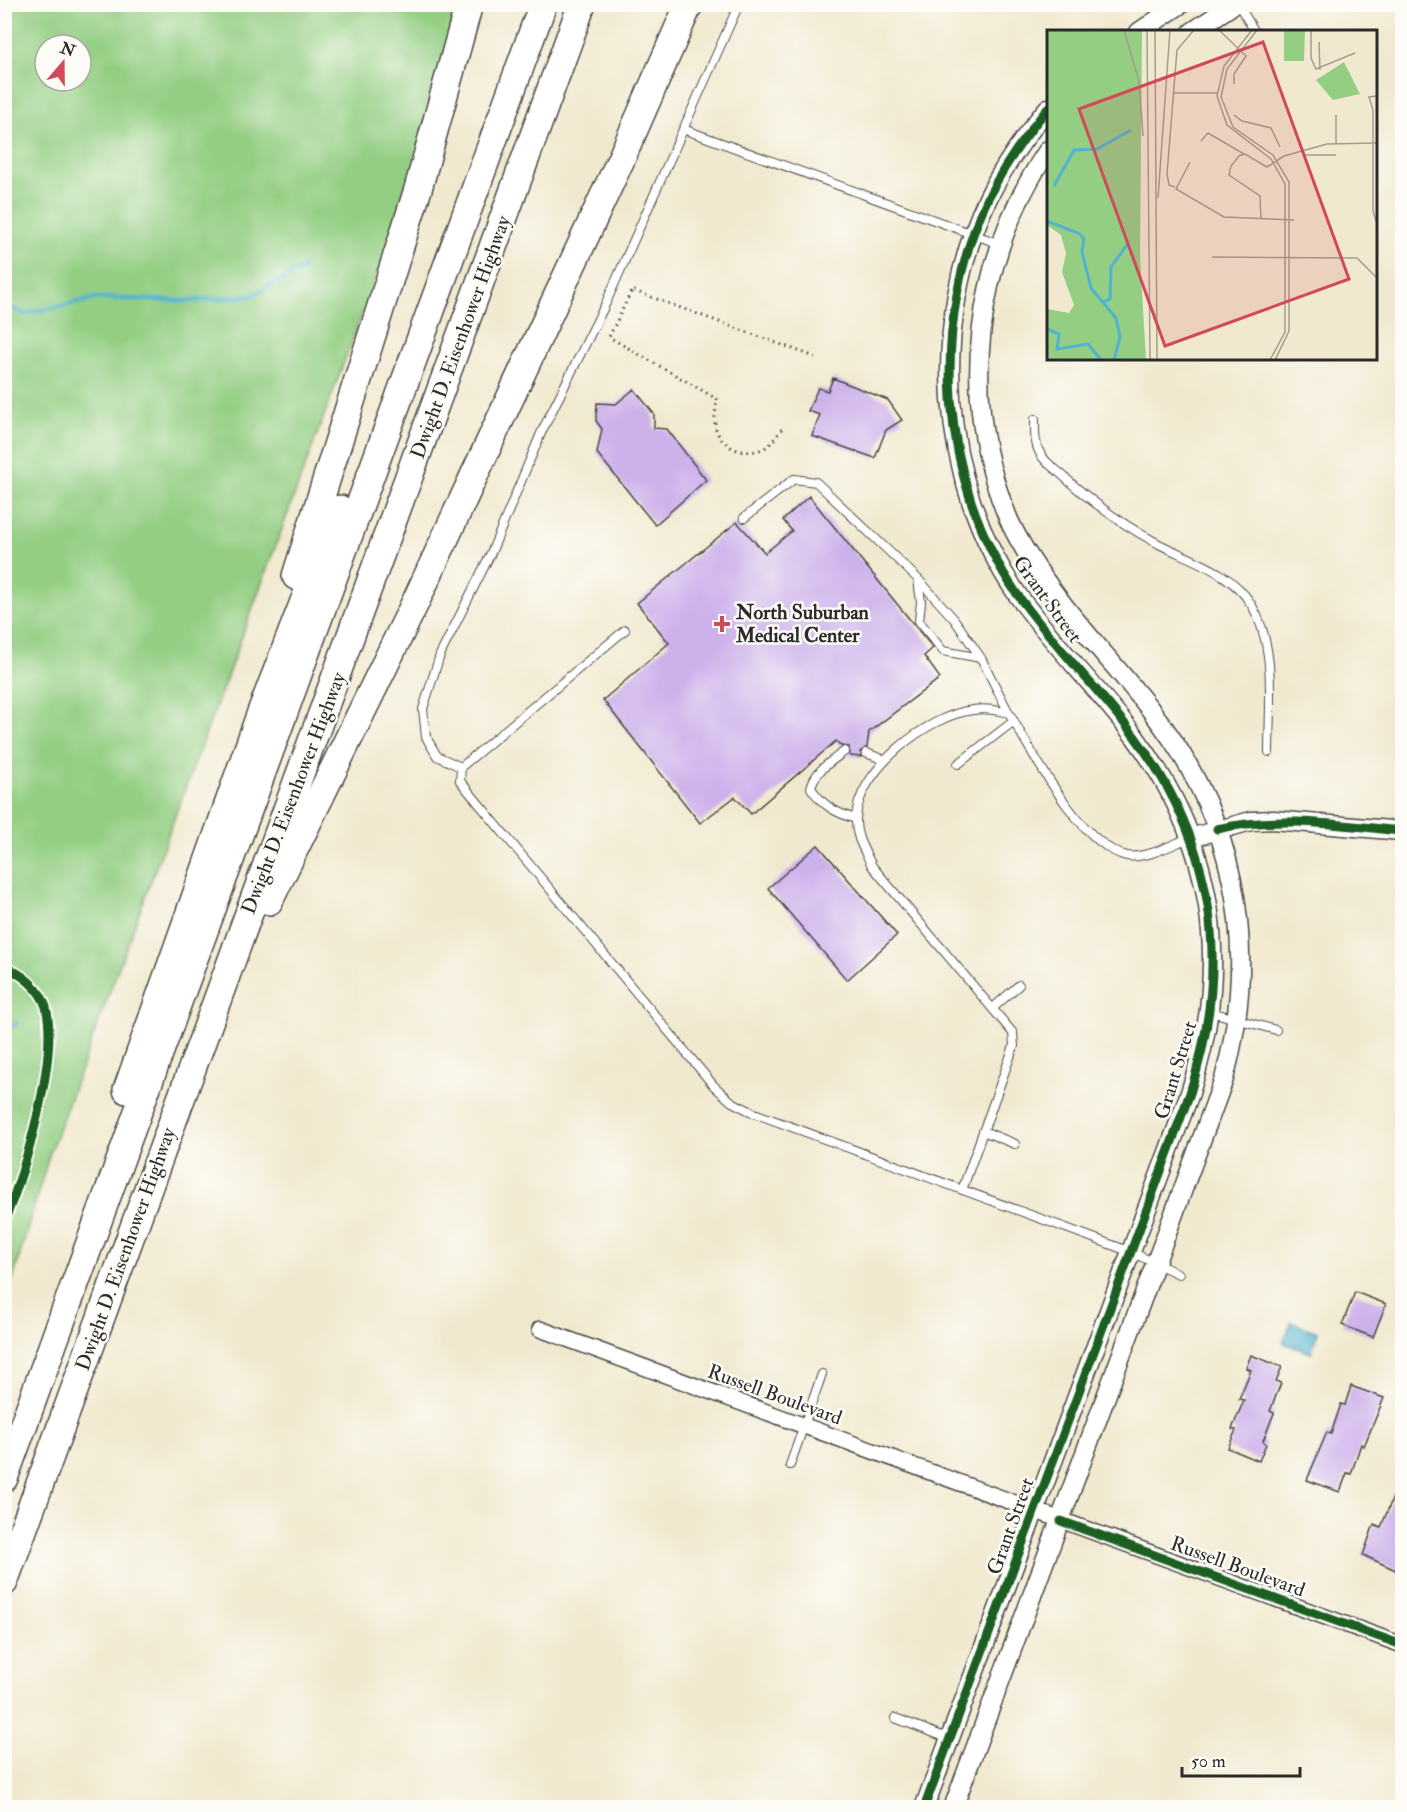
<svg xmlns="http://www.w3.org/2000/svg" width="1407" height="1812" font-family="'IM FELL Double Pica',serif">
	<rect width="100%" height="100%" fill="#fdfcf7"/>
	<filter id="ink" filterUnits="userSpaceOnUse"><feTurbulence type="fractalNoise" baseFrequency=".0167" numOctaves="2"/><feDisplacementMap in="SourceGraphic" scale="12" xChannelSelector="R" yChannelSelector="G"/><feConvolveMatrix kernelMatrix="1 2 1 2 8 2 1 2 1" color-interpolation-filters="sRGB"/></filter>
	<filter id="wash" filterUnits="userSpaceOnUse"><feTurbulence type="fractalNoise" baseFrequency=".008" numOctaves="4" result="noise"/><feDisplacementMap in="SourceGraphic" scale="24" xChannelSelector="R" yChannelSelector="G"/><feGaussianBlur stdDeviation="1.35" result="paint"/><feColorMatrix in="noise" values="0 0 0 0 0 0 0 0 0 0 0 0 0 0 0 0 0 1.4 0 .05"/><feComposite in="paint" operator="in"/></filter>
	<g filter="url(#wash)">
		<rect width="100%" height="100%" fill="#f1e9cf"/>
		<!-- green -->
		<path fill="#93ce82" stroke="#5f7c56" stroke-width="1.5" fill-rule="evenodd" d="M 5,5 L 477,5 L 50,1152 L 5,1306 ZM 45,45 L 81,45 L 81,81 L 45,81 Z"/>
		<!-- water -->
		<path fill="#52b3d0" stroke="#3e6f7e" stroke-width="1.5" d="M 1291,1322 L 1318,1332 L 1311,1353 L 1283,1343 Z"/>
		<g fill="none" stroke-linecap="round" stroke-linejoin="round">
			<!-- stream -->
			<path stroke="#52b3d0" stroke-width="4.5" d="M 4,304 L 24,314 L 98,298 L 186,301 L 251,296 L 304,268
				M 4,1030 L 17,1023"/>
		</g>
		<g id="blocks">
			<!-- building -->
			<path fill="#cdb1eb" d="M 833,378 L 888,400 L 902,420 L 886,430 L 875,458 L 812,436 L 820,415 L 808,411 L 818,388 L 828,391 Z
				M 634,389 L 654,414 L 654,428 L 667,429 L 706,480 L 655,525 L 597,453 L 602,429 L 596,421 L 597,403 L 616,404 Z
				M 809,496 L 933,648 L 924,656 L 940,678 L 869,732 L 867,747 L 860,752 L 862,757 L 850,756 L 849,747 L 841,746 L 836,741 L 751,814 L 735,797 L 700,823 L 603,700 L 669,643 L 637,603 L 737,522 L 765,553 L 792,531 L 783,520 Z
				M 818,845 L 897,935 L 847,980 L 768,888 Z
				M 1355,1292 L 1386,1304 L 1373,1337 L 1342,1325 Z
				M 1251,1355 L 1282,1367 L 1276,1381 L 1281,1383 L 1270,1411 L 1274,1413 L 1263,1441 L 1266,1444 L 1259,1461 L 1228,1448 L 1236,1430 L 1232,1429 L 1244,1400 L 1239,1399 L 1251,1370 L 1246,1368 Z
				M 1351,1386 L 1384,1398 L 1364,1446 L 1361,1444 L 1351,1474 L 1347,1473 L 1340,1492 L 1307,1480 L 1327,1432 L 1331,1434 L 1341,1404 L 1345,1405 Z
				M 1402,1475 L 1402,1573 L 1363,1555 L 1374,1524 L 1381,1527 Z"/>
		</g>
	</g>
	<g filter="url(#ink)">
		<use href="#blocks" fill-opacity="0" stroke="#494844" stroke-width="1.5"/>
		<g fill="none" stroke-linecap="round" stroke-linejoin="round">
			<!-- service casing -->
			<g stroke="#494844" stroke-width="10">
				<path id="service" d="M 1238,4 L 1255,32
					M 683,129 L 1000,244
					M 1035,419 C 1035,432 1034,444 1041,455 C 1045,462 1054,468 1061,474 C 1090,501 1121,524 1157,543 C 1190,560 1231,571 1251,604 C 1277,647 1269,704 1269,752
					M 744,518 L 794,479 L 816,482 L 918,579 L 954,619 L 981,658 L 1009,713
					M 918,579 L 921,602 L 919,621 L 943,651 L 981,658
					M 625,630 L 461,767 L 460,781 L 714,1086 L 732,1102 L 754,1113 L 1131,1252 L 1179,1274
					M 845,751 C 832,761 814,771 811,788 C 823,806 836,813 856,819
					M 866,753 L 885,760
					M 958,764 L 1014,721
					M 461,767 L 437,756 L 426,737 L 423,709 L 440,655 L 491,553 L 542,431 L 605,305 L 739,4
					M 993,1008 L 1019,985
					M 1211,1012 L 1276,1030
					M 983,1131 L 1015,1144
					M 962,1190 L 1014,1046 L 1013,1033 L 872,866 C 865,851 855,837 856,819 C 857,771 928,715 973,710 C 986,708 997,710 1009,713 C 1032,752 1082,847 1127,856 C 1146,859 1171,845 1189,838
					M 790,1465 L 822,1374
					M 895,1718 L 950,1739"/>
			</g>
			<!-- minor casing -->
			<g stroke="#494844" stroke-width="18">
				<path id="minor" d="M 540,1329 L 1402,1645"/>
			</g>
			<!-- tertiary casing -->
			<g stroke="#494844" stroke-width="21">
				<path id="tertiary" d="M 1139,32 L 1181,4
					M 1192,32 L 1234,4
					M 1190,838 L 1251,821 L 1273,820 L 1402,831
					M 924,1808 L 1190,1093 C 1231,966 1216,846 1135,737 C 1098,688 1053,645 1017,594 C 939,481 929,322 988,198 C 1004,165 1025,136 1048,108
					M 953,1808 L 1224,1079 C 1253,972 1244,865 1189,767 C 1154,703 1095,649 1052,590 C 1036,568 1020,545 1009,520 C 957,398 975,259 1048,150"/>
			</g>
			<!-- motorway casing -->
			<g stroke="#494844" stroke-width="30">
				<path id="motorway" d="M 296,576 L 418,189 L 469,4
					M 269,901 L 415,603 L 622,157 L 689,4
					M 127,1090 L 260,715 L 340,509
					M 4,1478 L 543,4
					M 4,1582 L 582,4"/>
			</g>
			<!-- path -->
			<path stroke="#494844" stroke-width="3" stroke-dasharray="1.5 4.5" stroke-linecap="butt" d="M 782,429 C 778,434 772,443 766,447 C 746,459 717,447 715,423 C 714,415 717,406 717,399 L 609,337 L 632,290 L 815,357"/>
			<!-- service -->
			<use href="#service" stroke="#fff" stroke-width="8"/>
			<!-- minor -->
			<use href="#minor" stroke="#fff" stroke-width="15"/>
			<!-- tertiary -->
			<use href="#tertiary" stroke="#fff" stroke-width="18"/>
			<!-- motorway -->
			<use href="#motorway" stroke="#fff" stroke-width="27"/>
			<!-- cycleway casing -->
			<g stroke="#fdfcf7" stroke-width="13">
				<path id="cycleway" d="M 1217,829 C 1279,815 1340,825 1402,831
					M 4,968 C 22,972 41,990 46,1007 C 59,1058 24,1174 4,1222
					M 1061,1521 L 1402,1645
					M 924,1808 L 1190,1093 C 1231,966 1216,846 1135,737 C 1098,688 1053,645 1017,594 C 939,481 929,322 988,198 C 1004,165 1025,136 1048,108"/>
			</g>
			<!-- cycleway -->
			<use href="#cycleway" stroke="#1b5e20" stroke-width="9"/>
		</g>
	</g>
	<!-- markers -->
	<path fill="#d1495b" stroke="#fdfcf7" stroke-width="2" d="M719 615h6v6h6v6h-6v6h-6v-6h-6v-6h6z"/>
	<g text-anchor="middle" stroke-width="5" stroke-linejoin="round" paint-order="stroke">
		<!-- street labels -->
		<g font-size="20" fill="#2b2b2b" stroke="#fdfcf7">
			<text transform="translate(460 337) rotate(-70)" y="7">Dwight D. Eisenhower Highway</text>
			<text transform="translate(1048 599) rotate(54)" y="7">Grant Street</text>
			<text transform="translate(293 793) rotate(-69)" y="7">Dwight D. Eisenhower Highway</text>
			<text transform="translate(1175 1070) rotate(-73)" y="7">Grant Street</text>
			<text transform="translate(125 1249) rotate(-70)" y="7">Dwight D. Eisenhower Highway</text>
			<text transform="translate(775 1394) rotate(20)" y="7">Russell Boulevard</text>
			<text transform="translate(1010 1526) rotate(-70)" y="7">Grant Street</text>
			<text transform="translate(1238 1566) rotate(20)" y="7">Russell Boulevard</text>
		</g>
		<!-- poi labels -->
		<g font-size="20" font-weight="bold" fill="#2b2b2b" stroke="#fdfcf7" text-anchor="start">
			<text x="736" y="619">North Suburban<tspan x="736" dy="23">Medical Center</tspan></text>
		</g>
	</g>
	<!-- overview -->
	<g transform="translate(1047 30)">
		<rect width="330" height="330" fill="#f1e9cf"/>
		<path d="M 0,0 L 95,0 L 93,227 L 99,330 L 0,330 L 0,279 L 22,283 L 27,275 L 15,242 L 19,223 L 14,205 L 0,195 ZM 237,0 L 258,0 L 257,31 L 237,31 ZM 297,32 L 313,64 L 286,70 L 269,50 Z" fill="#93ce82"/>
		<path fill="none" stroke="#52b3d0" stroke-width="3" d="M 7,156 L 27,120 L 50,119 L 84,100M 0,191 L 33,204 L 37,209 L 35,222 L 44,258 L 69,288 L 73,307 L 67,330M 56,272 L 63,269 L 64,237 L 82,212M 0,299 L 12,304 L 10,319 L 41,314 L 54,330"/>
		<path fill="none" stroke="#a29d8d" stroke-width="1.5" d="M 77,0 L 92,51 L 96,106M 100,0 L 103,330M 108,0 L 110,330M 172,0 L 199,26 L 187,44 L 187,54M 205,0 L 177,36 L 170,66 L 180,95 L 224,129 L 238,154 L 238,302 L 223,330M 210,0 L 180,39 L 174,67 L 186,97 L 226,125 L 242,152 L 242,301 L 228,330M 264,0 L 264,28 L 269,39 L 308,23M 272,12 L 273,40M 127,63 L 170,63M 330,66 L 322,67 L 326,80 L 326,181 L 330,194M 187,85 L 195,91 L 224,98 L 233,117M 154,111 L 161,103 L 197,124M 253,112 L 257,125 L 289,125M 289,113 L 289,85M 143,132 L 129,159 L 177,187 L 247,190M 128,157 L 122,155 L 120,144 L 130,20 L 147,0M 111,168 L 123,0M 214,189 L 213,166 L 182,145 L 184,136 L 192,126 L 198,124 L 220,137 L 237,126 L 280,114 L 330,113M 165,227 L 310,228 L 330,248"/>
		<path fill="#d1495b" fill-opacity="0.15" stroke="#d1495b" stroke-width="3" d="M 216,12 L 302,249 L 118,316 L 32,79 Z"/>
		<rect width="330" height="330" fill="none" stroke="#2b2b2b" stroke-width="3"/>
	</g>
	<!-- margin -->
	<rect width="1407" height="1812" fill="none" stroke="#fdfcf7" stroke-width="24"/>
	<!-- north arrow -->
	<g transform="translate(63 63) rotate(20)"><circle r="28" fill="#fdfcf7" stroke="#a9a8a5" stroke-width="1.5"/>
	<path d="M0-4.5L10 22L0 15L-10 22Z" fill="#d1495b"/>
	<text y="-9" font-size="16" font-weight="bold" text-anchor="middle" fill="#2b2b2b">N</text>
	</g>
	<!-- scale -->
	<path d="M1182 1767v9h118v-9" fill="none" stroke="#2b2b2b" stroke-width="3"/>
	<text x="1191" y="1767" font-size="18" fill="#2b2b2b" stroke="#fdfcf7" stroke-width="4.5" paint-order="stroke">50 m</text>
</svg>
